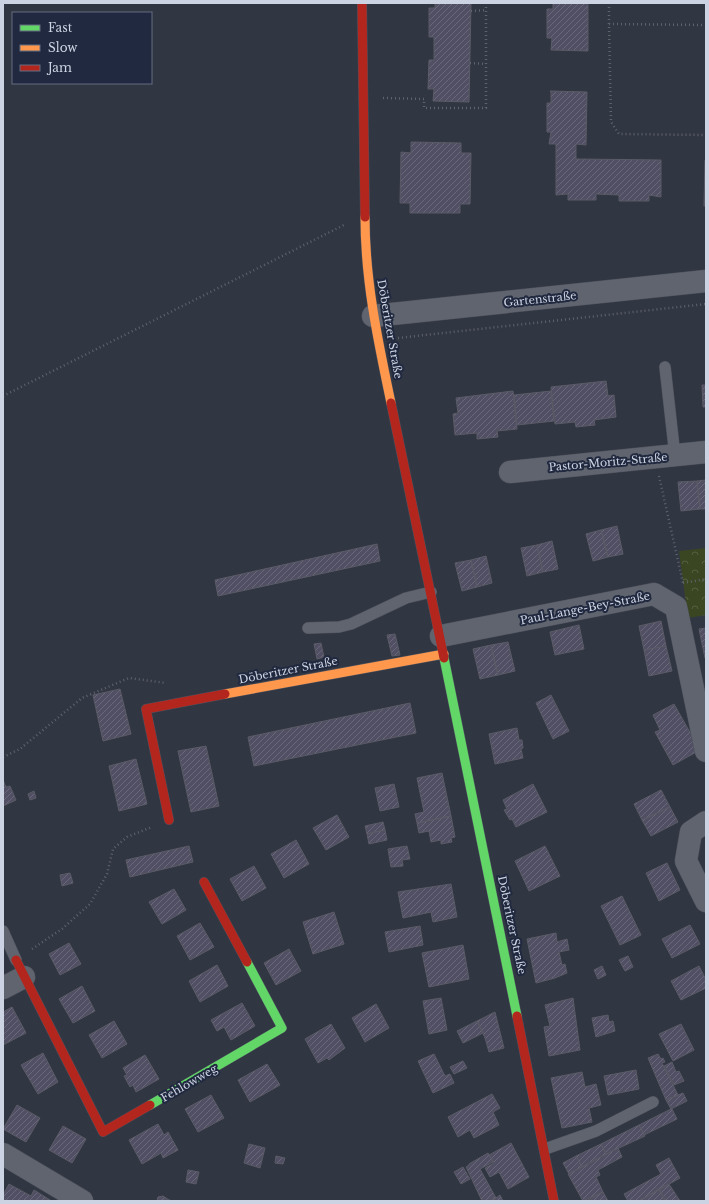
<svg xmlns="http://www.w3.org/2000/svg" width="709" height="1204" font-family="'Libre Baskerville',serif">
	<defs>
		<pattern id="park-crowns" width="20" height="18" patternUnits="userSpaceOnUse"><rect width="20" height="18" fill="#394621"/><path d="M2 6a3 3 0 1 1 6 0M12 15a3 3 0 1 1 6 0" fill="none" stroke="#546041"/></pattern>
		<pattern id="building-hatch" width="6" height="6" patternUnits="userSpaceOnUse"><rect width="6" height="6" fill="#514f63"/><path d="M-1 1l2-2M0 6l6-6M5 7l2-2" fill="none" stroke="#696779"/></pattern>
	</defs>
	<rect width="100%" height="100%" fill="#313643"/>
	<!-- park -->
	<path fill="url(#park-crowns)" d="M 706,548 L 706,615 L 688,618 L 679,551 Z"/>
	<!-- building -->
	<path fill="url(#building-hatch)" stroke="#5a5b66" d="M 435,3 L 471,3 L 469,102 L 433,101 L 434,89 L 428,89 L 429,60 L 434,60 L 434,37 L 429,37 L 429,8 L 435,8 Z
		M 553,3 L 588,3 L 588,51 L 551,50 L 552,38 L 547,38 L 547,9 L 553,9 Z
		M 550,91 L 587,92 L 586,145 L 576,144 L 576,159 L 661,160 L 661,197 L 649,195 L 649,201 L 619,201 L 619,195 L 596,194 L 596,200 L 568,200 L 568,194 L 556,195 L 556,144 L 549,144 L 551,132 L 547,132 L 547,103 L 551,103 L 551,92 Z
		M 411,142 L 461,143 L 461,153 L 471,153 L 470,204 L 460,204 L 460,213 L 410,213 L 410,203 L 400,203 L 401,152 L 411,153 Z
		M 705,160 L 706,160 L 706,206 L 704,206 Z
		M 606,381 L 608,396 L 614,395 L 616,417 L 594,420 L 595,425 L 576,427 L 575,422 L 555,424 L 551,387 Z
		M 702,385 L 706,385 L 706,407 L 703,407 Z
		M 513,391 L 517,429 L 497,431 L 498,437 L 477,439 L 477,433 L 455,435 L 453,414 L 458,413 L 456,398 Z
		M 551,391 L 554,421 L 517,425 L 514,395 Z
		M 706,480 L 706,509 L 700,509 L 697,481 Z
		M 697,481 L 700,509 L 681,511 L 678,482 Z
		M 617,526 L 623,554 L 608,557 L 601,530 Z
		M 601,530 L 608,557 L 593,561 L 586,534 Z
		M 552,541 L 558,569 L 543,572 L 537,545 Z
		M 377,544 L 380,561 L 218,596 L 215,580 Z
		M 537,545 L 543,572 L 527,576 L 521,548 Z
		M 486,556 L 492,583 L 477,587 L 471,560 Z
		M 471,560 L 477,587 L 462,591 L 455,563 Z
		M 661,621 L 666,646 L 644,650 L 639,626 Z
		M 579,625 L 584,649 L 555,655 L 550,632 Z
		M 706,628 L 706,658 L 705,658 L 699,629 Z
		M 395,634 L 400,655 L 392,656 L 387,635 Z
		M 508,642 L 515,671 L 498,675 L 491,645 Z
		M 321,643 L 324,657 L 317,659 L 314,644 Z
		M 491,645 L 498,675 L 480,679 L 473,649 Z
		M 666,646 L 672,671 L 649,676 L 644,650 Z
		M 120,689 L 131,734 L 103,741 L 93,695 Z
		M 551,695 L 569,731 L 553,739 L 536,703 Z
		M 410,703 L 416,733 L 254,766 L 248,737 Z
		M 674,704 L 700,750 L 673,765 L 655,732 L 660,730 L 653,715 Z
		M 517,728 L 519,740 L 522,740 L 523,748 L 521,749 L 523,758 L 495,764 L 489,734 Z
		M 206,746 L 219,806 L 191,812 L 178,751 Z
		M 136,759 L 147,804 L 119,811 L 109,766 Z
		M 442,773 L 451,816 L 417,823 L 415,814 L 424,812 L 417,778 Z
		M 3,780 L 6,787 L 10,786 L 16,800 L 3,806 Z
		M 394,784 L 399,807 L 380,811 L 375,788 Z
		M 533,784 L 547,812 L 516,827 L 512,819 L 510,820 L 504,810 L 507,809 L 503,800 Z
		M 661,790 L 670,807 L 642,820 L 634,804 Z
		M 34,791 L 36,798 L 30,800 L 28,794 Z
		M 670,807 L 678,822 L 651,836 L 642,820 Z
		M 337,815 L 349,837 L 326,850 L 313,828 Z
		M 451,816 L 455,837 L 451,838 L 452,842 L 441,844 L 441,840 L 431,842 L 429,831 L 419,833 L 417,823 Z
		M 383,822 L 385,830 L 367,834 L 365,826 Z
		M 385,830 L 387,840 L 369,844 L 367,834 Z
		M 296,840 L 309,864 L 284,878 L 271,854 Z
		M 189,846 L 193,862 L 130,877 L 126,860 Z
		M 407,846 L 410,859 L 402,860 L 403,866 L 391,867 L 388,849 Z
		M 545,846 L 560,876 L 529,891 L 515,861 Z
		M 667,863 L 680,890 L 659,901 L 646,873 Z
		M 254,866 L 266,888 L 242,901 L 230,879 Z
		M 70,873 L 73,883 L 62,886 L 60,875 Z
		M 451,884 L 457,917 L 433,922 L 431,912 L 403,918 L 398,892 Z
		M 174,889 L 186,910 L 162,924 L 149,902 Z
		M 622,896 L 641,935 L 620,945 L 601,906 Z
		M 334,912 L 344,944 L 313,954 L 303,922 Z
		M 200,923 L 214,947 L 190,960 L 177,936 Z
		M 690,925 L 700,944 L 672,958 L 662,939 Z
		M 420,926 L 423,945 L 389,952 L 385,932 Z
		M 556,933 L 557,942 L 567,939 L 569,950 L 559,952 L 562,965 L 565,964 L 567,973 L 555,978 L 536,983 L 527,939 Z
		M 69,943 L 81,964 L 60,975 L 49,954 Z
		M 463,945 L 469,979 L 429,987 L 422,953 Z
		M 289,949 L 301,971 L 276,985 L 264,963 Z
		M 628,956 L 633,967 L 625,971 L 619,960 Z
		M 217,965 L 228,986 L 200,1002 L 189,981 Z
		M 602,966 L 606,975 L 598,979 L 594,970 Z
		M 699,966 L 706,980 L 706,988 L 681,1000 L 671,981 Z
		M 82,986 L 95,1011 L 73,1023 L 59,999 Z
		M 441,998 L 447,1030 L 429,1034 L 423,1001 Z
		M 573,998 L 580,1050 L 549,1056 L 544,1027 L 550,1026 L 545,1005 Z
		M 242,1003 L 255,1026 L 231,1040 L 224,1027 L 217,1031 L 211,1020 Z
		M 376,1004 L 389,1028 L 365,1042 L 352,1018 Z
		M 12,1007 L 26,1033 L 3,1045 L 3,1012 Z
		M 495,1012 L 504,1048 L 489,1052 L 485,1038 L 477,1021 Z
		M 608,1015 L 609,1022 L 613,1021 L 615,1031 L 596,1037 L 592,1018 Z
		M 114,1021 L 127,1044 L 102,1058 L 89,1035 Z
		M 477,1021 L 483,1033 L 463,1043 L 457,1031 Z
		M 331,1024 L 345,1048 L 329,1060 L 327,1058 L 318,1063 L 305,1039 Z
		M 681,1024 L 694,1050 L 673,1061 L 659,1034 Z
		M 43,1053 L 58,1082 L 38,1094 L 21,1065 Z
		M 434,1054 L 445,1076 L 450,1074 L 454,1083 L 433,1093 L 418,1061 Z
		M 658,1054 L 661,1059 L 663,1058 L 665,1062 L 662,1063 L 678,1095 L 666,1100 L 648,1058 Z
		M 145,1055 L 159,1079 L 136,1092 L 133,1085 L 130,1087 L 124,1076 L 127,1075 L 123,1068 Z
		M 463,1061 L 467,1068 L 454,1074 L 450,1067 Z
		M 672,1062 L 676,1072 L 679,1071 L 684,1081 L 674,1085 L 664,1066 Z
		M 267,1064 L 280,1085 L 250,1102 L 238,1080 Z
		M 636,1070 L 639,1089 L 608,1095 L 604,1076 Z
		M 582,1072 L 585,1087 L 596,1084 L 601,1105 L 589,1108 L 592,1122 L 562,1128 L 551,1078 Z
		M 683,1093 L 687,1101 L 671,1109 L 666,1100 Z
		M 492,1094 L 500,1108 L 493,1112 L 499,1125 L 474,1138 L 470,1130 L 458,1137 L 448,1117 Z
		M 211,1095 L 224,1118 L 198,1132 L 185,1109 Z
		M 17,1105 L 40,1118 L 26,1142 L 3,1129 Z
		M 671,1109 L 672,1109 L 677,1119 L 644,1135 L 639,1125 Z
		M 158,1124 L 164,1135 L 168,1132 L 178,1150 L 163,1158 L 161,1153 L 142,1164 L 129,1140 Z
		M 639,1125 L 645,1136 L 606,1154 L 601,1144 Z
		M 63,1126 L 86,1139 L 72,1163 L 49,1150 Z
		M 511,1143 L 529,1177 L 508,1189 L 499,1172 L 490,1177 L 485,1168 L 494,1163 L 489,1155 Z
		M 249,1144 L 265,1148 L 260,1168 L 244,1163 Z
		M 601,1144 L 606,1154 L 582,1167 L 576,1156 Z
		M 618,1148 L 622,1157 L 598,1170 L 600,1175 L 596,1177 L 603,1192 L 583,1201 L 568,1174 Z
		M 488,1153 L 493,1162 L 480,1169 L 496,1198 L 490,1201 L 482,1201 L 466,1167 L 469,1165 L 469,1164 Z
		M 276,1156 L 285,1158 L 283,1164 L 275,1163 Z
		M 576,1156 L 582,1167 L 569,1174 L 563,1163 Z
		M 669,1158 L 680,1178 L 639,1201 L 628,1201 L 624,1194 L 661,1174 L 656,1165 Z
		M 463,1167 L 470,1179 L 461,1184 L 454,1172 Z
		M 188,1170 L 199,1172 L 196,1184 L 186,1182 Z
		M 9,1184 L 31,1196 L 34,1190 L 50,1200 L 3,1201 L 3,1195 Z
		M 669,1184 L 680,1201 L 666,1201 L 659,1189 Z
		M 659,1189 L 665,1201 L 639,1201 Z
		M 603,1192 L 608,1201 L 586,1201 Z
		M 500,1195 L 503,1201 L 490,1201 L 496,1198 Z
		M 163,1196 L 169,1200 L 174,1201 L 157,1201 L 158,1197 Z"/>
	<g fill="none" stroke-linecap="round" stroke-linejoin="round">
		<!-- lane casing -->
		<g stroke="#4d525d" stroke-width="12">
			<path id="lane" d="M 665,367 L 675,456
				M 308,628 L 339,627 L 351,624 L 406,598 L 431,592
				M 3,931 L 16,960
				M 545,1149 L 596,1131 L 653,1102"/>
		</g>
		<!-- street casing -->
		<g stroke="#4d525d" stroke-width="23">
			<path id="street" d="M 373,316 L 706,281
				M 510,472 L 706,452
				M 441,636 L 654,594 L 676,607 L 706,751
				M 706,822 L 691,832 L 686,861 L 706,901
				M 3,988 L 24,977
				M 3,1154 L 82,1201"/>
		</g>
		<!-- fast casing -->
		<g stroke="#4d525d" stroke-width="10">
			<path id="fast" d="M 444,658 L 517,1016
				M 150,1105 L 282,1028 L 247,962"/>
		</g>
		<!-- slow casing -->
		<g stroke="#4d525d" stroke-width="10">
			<path id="slow" d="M 365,217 C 365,281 378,341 391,403
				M 225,694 L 444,654"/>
		</g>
		<!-- jam casing -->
		<g stroke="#4d525d" stroke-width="10">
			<path id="jam" d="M 362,3 L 365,217
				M 391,403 L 444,658
				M 169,820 L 146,709 L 225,694
				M 204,882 L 247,962
				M 16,960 L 103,1132 L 150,1105
				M 517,1016 L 554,1201"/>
		</g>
		<!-- path -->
		<path stroke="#5f636c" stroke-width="2.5" stroke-dasharray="1 3" stroke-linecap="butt" d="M 471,11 L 486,10
			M 609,24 L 609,3
			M 706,25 L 609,24 L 611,122 L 619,134 L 706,135
			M 470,63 L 486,64
			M 383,98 L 424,99 L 424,108 L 486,108 L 486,3
			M 398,338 L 706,304
			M 3,396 L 344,225
			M 659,476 L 683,583
			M 683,583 L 706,579
			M 3,757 L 20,749 L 82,698 L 129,678 L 166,683
			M 32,949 L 62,929 L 90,904 L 107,874 L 113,849 L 127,837 L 152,827"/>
		<!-- lane -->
		<use href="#lane" stroke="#60646e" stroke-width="11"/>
		<!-- street -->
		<use href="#street" stroke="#60646e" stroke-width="22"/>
		<!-- fast -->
		<use href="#fast" stroke="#63d668" stroke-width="9"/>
		<!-- slow -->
		<use href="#slow" stroke="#ff974d" stroke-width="9"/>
		<!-- jam -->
		<use href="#jam" stroke="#b3261e" stroke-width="9"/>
	</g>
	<g text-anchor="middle" stroke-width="4" stroke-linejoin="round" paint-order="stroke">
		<!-- street labels -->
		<g font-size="11" fill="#ccd3e2" stroke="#20293f">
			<text transform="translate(540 299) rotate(-6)" y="4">Gartenstraße</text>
			<text transform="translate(390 329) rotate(80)" y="4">Döberitzer Straße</text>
			<text transform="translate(608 462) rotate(-5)" y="4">Pastor-Moritz-Straße</text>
			<text transform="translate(585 608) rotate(-11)" y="4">Paul-Lange-Bey-Straße</text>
			<text transform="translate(288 670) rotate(-11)" y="4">Döberitzer Straße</text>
			<text transform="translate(512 925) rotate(78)" y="4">Döberitzer Straße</text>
			<text transform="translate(189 1083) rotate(-30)" y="4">Fehlowweg</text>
		</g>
	</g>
	<!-- border -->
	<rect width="709" height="1204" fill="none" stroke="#ccd3e2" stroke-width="8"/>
	<!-- legend -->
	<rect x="12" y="12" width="140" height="72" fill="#20293f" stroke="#656d80"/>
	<rect x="20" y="25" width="20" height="6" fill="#63d668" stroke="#656d80"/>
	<text x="48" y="32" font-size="12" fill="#ccd3e2">Fast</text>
	<rect x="20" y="45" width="20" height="6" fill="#ff974d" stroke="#656d80"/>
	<text x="48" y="52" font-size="12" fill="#ccd3e2">Slow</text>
	<rect x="20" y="65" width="20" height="6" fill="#b3261e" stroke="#656d80"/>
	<text x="48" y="72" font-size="12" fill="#ccd3e2">Jam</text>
</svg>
